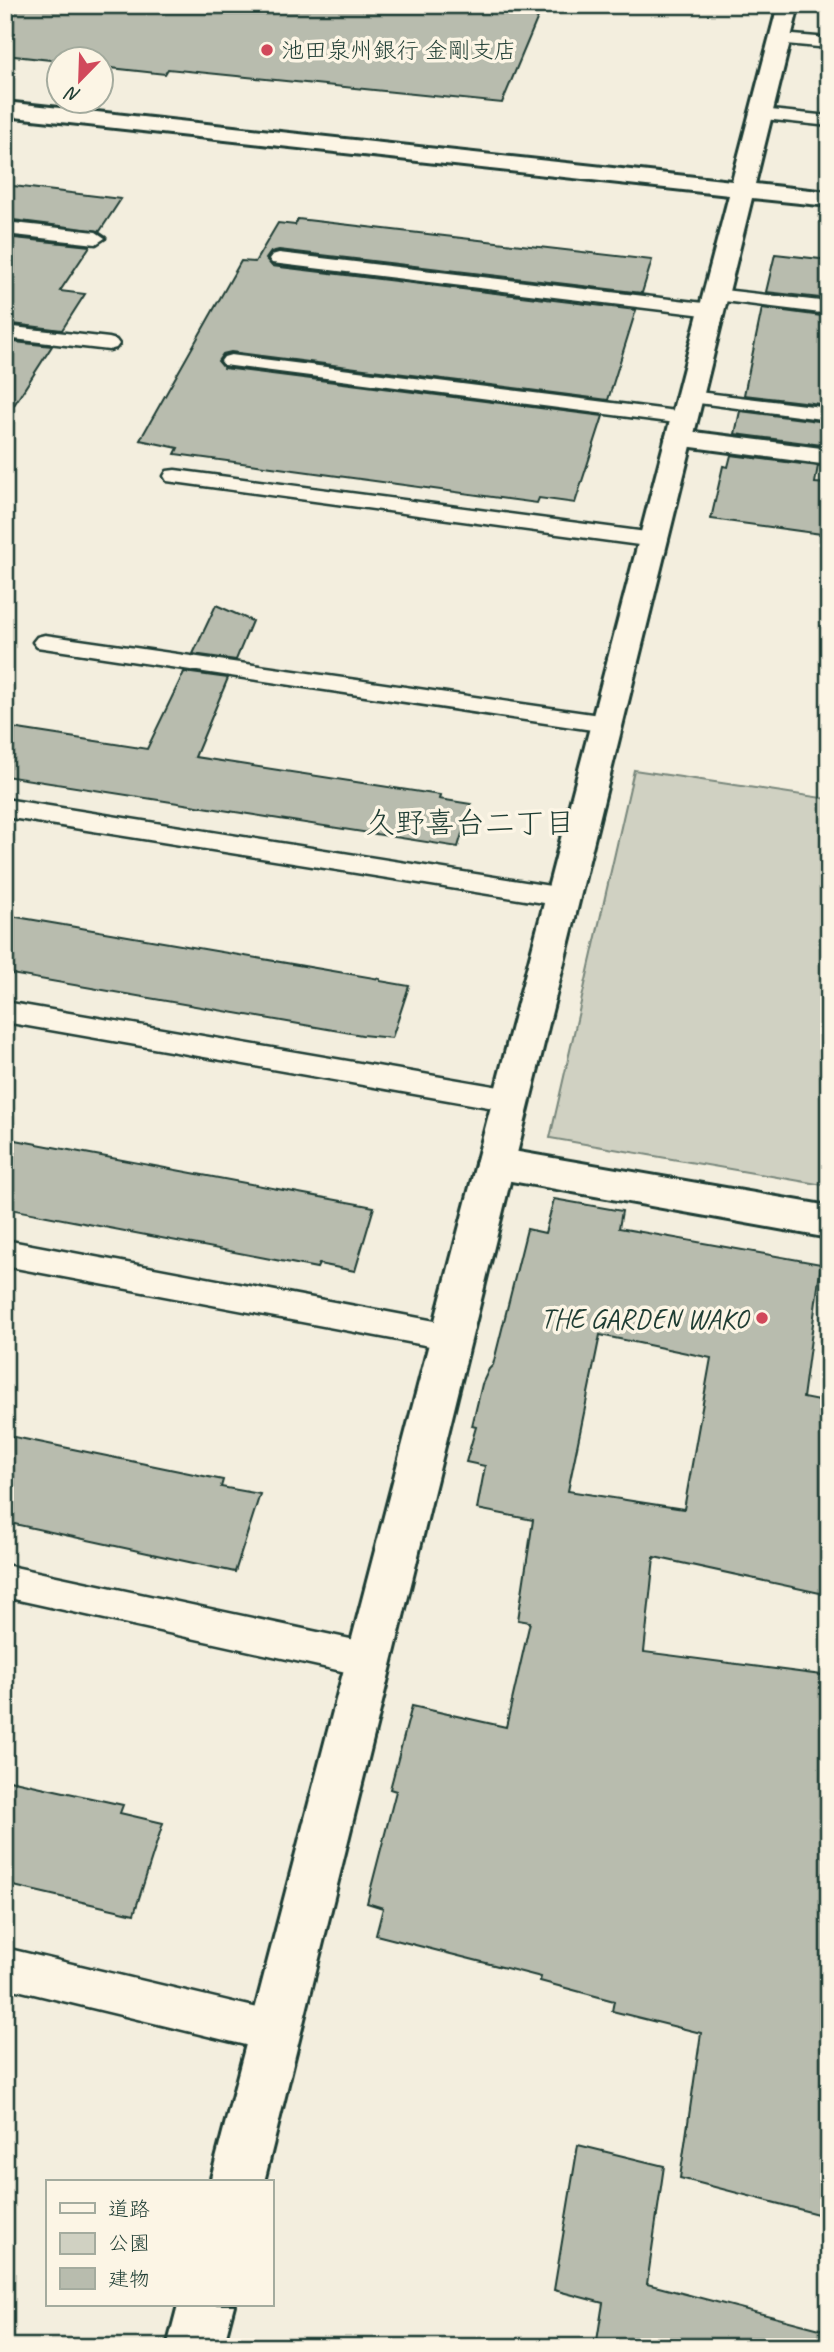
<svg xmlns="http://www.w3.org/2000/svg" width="834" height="2352" font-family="Caveat,'Klee One',sans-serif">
	<rect width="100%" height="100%" fill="#f3eede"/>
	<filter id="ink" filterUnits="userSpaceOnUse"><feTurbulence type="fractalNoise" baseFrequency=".0143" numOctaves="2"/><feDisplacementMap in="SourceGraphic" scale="14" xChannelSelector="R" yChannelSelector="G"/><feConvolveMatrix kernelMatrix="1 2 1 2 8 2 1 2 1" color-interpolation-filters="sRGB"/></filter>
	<g filter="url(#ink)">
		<!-- green -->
		<path fill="#d0d1c2" stroke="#78877b" stroke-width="2" d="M 634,770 L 829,799 L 829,1186 L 550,1138 Z"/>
		<!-- building -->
		<path fill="#b8bcae" stroke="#1f3d34" stroke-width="2" fill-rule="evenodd" d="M 5,5 L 543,5 L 502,103 L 168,69 L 165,74 L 102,67 L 102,60 L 60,61 L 5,55 Z
			M 5,185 L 121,199 L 100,231 L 5,219 Z
			M 298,219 L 652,260 L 642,293 L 279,250 L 271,252 L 266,259 L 272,266 L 636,310 L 608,400 L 231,352 L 223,354 L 218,361 L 224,368 L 603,416 L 575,503 L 539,498 L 537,503 L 175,454 L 178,448 L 140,440 L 241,261 L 255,262 L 278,223 L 295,225 Z
			M 5,237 L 90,246 L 60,291 L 85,294 L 62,330 L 5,323 Z
			M 775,254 L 829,260 L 829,299 L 766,292 Z
			M 762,308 L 829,317 L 829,405 L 744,395 Z
			M 5,341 L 52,346 L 5,419 Z
			M 740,411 L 826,422 L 822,445 L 735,434 Z
			M 731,455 L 818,466 L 815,483 L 829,484 L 829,535 L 711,519 L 723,466 L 728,467 Z
			M 216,605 L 252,621 L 236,660 L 193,654 Z
			M 184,672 L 228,678 L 195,757 L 440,795 L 439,799 L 471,804 L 458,847 L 5,776 L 5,727 L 147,749 Z
			M 5,915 L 380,979 L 380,981 L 409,986 L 392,1038 L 362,1035 L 5,973 Z
			M 5,1138 L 315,1196 L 374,1207 L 355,1271 L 319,1264 L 317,1268 L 5,1208 Z
			M 554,1199 L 622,1211 L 619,1228 L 821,1264 L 803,1398 L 829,1403 L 829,1595 L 654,1557 L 644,1652 L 829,1676 L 829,2217 L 680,2178 L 701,2033 L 612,2011 L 614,2001 L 540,1981 L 541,1977 L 376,1935 L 383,1908 L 367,1903 L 396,1791 L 390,1789 L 412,1706 L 506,1727 L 530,1622 L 518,1620 L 533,1520 L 477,1509 L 485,1466 L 466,1462 L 476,1427 L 472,1426 L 482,1384 L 489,1369 L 493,1365 L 527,1229 L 545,1233 ZM 600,1335 L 711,1358 L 684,1509 L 568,1491 Z
			M 5,1435 L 223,1480 L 221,1487 L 260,1494 L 235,1572 L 5,1522 Z
			M 5,1779 L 123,1805 L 120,1813 L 163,1823 L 134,1914 L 5,1884 Z
			M 578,2145 L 664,2166 L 647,2284 L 824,2330 L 822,2347 L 596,2347 L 603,2303 L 554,2290 Z"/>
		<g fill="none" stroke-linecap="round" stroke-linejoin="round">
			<!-- service casing -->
			<g stroke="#1f3d34" stroke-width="5">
				<path id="service" d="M 781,34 L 829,38 L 829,48 L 775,43 L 773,39 Z
					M 761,109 L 829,116 L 829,126 L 755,118 L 752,114 L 755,110 Z
					M 5,222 L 96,232 L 105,238 L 96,244 L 5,234 Z
					M 279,253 L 712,304 L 719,306 L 722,310 L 719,314 L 712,316 L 272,263 L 269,259 L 272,255 Z
					M 715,289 L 829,302 L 829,314 L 708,299 L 705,295 L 708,291 Z
					M 5,326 L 109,338 L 116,340 L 119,344 L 116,348 L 109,350 L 5,338 Z
					M 231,355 L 684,412 L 691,414 L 694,418 L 691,422 L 684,424 L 224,365 L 221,361 L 224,357 Z
					M 690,391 L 829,408 L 829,420 L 683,401 L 680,397 L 683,393 Z
					M 175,470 L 654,533 L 662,535 L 665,540 L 662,545 L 654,547 L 167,481 L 164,476 L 167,471 Z
					M 45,635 L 606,716 L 615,718 L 618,724 L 615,730 L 606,732 L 37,647 L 33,642 L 37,637 Z
					M 5,799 L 563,888 L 572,890 L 576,897 L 572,904 L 563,906 L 5,817 Z
					M 5,1002 L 511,1089 L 521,1092 L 525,1100 L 521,1108 L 511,1111 L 5,1022 Z
					M 5,1240 L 451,1324 L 462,1328 L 467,1337 L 462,1346 L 451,1350 L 5,1266 Z
					M 5,1565 L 369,1643 L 381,1648 L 387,1660 L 381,1672 L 369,1677 L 5,1597 Z
					M 5,1948 L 274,2012 L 288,2018 L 294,2032 L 288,2046 L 274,2052 L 5,1987 Z"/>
			</g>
			<!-- minor casing -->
			<g stroke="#1f3d34" stroke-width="6">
				<path id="minor" d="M 679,430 L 829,449 L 829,465 L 669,444 L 665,438 L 669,432 Z
					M 495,1148 L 829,1206 L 829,1238 L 495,1178 L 481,1174 L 476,1163 L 481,1152 Z"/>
			</g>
			<!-- tertiary casing -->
			<g stroke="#1f3d34" stroke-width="6">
				<path id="tertiary" d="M 778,5 L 799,5 L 755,184 L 829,192 L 829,206 L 752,198 L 264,2182 L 210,2182 L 729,195 L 5,116 L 5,102 L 732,181 Z
					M 178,2305 L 234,2305 L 223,2347 L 167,2347 Z"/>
			</g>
			<!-- service -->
			<use href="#service" fill="#fcf5e5" fill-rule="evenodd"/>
			<!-- minor -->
			<use href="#minor" fill="#fcf5e5" fill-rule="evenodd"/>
			<!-- tertiary -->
			<use href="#tertiary" fill="#fcf5e5" fill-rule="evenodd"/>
		</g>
	</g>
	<!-- markers -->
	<g fill="#d1495b" stroke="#fcf5e5" stroke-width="2.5">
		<circle cx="267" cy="50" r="7"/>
		<circle cx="762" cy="1318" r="7"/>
	</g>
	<g text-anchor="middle" stroke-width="7" stroke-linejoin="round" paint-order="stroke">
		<!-- far-poi labels -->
		<g font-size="23" fill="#1f3d34" stroke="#fcf5e5" text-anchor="start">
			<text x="281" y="58">池田泉州銀行 金剛支店</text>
		</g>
		<!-- poi labels -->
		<g font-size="28" fill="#1f3d34" stroke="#fcf5e5" text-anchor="end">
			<text x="748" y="1328">THE GARDEN WAKO</text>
		</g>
		<!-- neighbourhood labels -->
		<g font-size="30" fill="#1f3d34" stroke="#fcf5e5">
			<text x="470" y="833">久野喜台二丁目</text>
		</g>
	</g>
	<!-- margin -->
	<rect width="834" height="2352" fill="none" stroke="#fcf5e5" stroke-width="28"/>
	<rect x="14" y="14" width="806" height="2324" fill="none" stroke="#1f3d34" stroke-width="2.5" filter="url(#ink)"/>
	<!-- legend -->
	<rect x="46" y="2180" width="228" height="126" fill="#fcf5e5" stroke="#a4ab9e" stroke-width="2"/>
	<rect x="60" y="2203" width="35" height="10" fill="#fcf5e5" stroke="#a4ab9e" stroke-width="2"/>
	<text x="108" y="2216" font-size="21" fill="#1f3d34">道路</text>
	<rect x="60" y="2233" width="35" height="21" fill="#d0d1c2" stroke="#a4ab9e" stroke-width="2"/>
	<text x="108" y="2250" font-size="21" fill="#1f3d34">公園</text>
	<rect x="60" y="2268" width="35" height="21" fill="#b8bcae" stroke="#a4ab9e" stroke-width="2"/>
	<text x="108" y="2286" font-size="21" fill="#1f3d34">建物</text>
	<!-- north arrow -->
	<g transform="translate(80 80) rotate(203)"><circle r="33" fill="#fcf5e5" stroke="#a4ab9e" stroke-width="2"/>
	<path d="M0-5L12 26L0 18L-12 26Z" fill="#d1495b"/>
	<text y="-10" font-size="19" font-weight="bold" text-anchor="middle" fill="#1f3d34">N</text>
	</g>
</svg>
